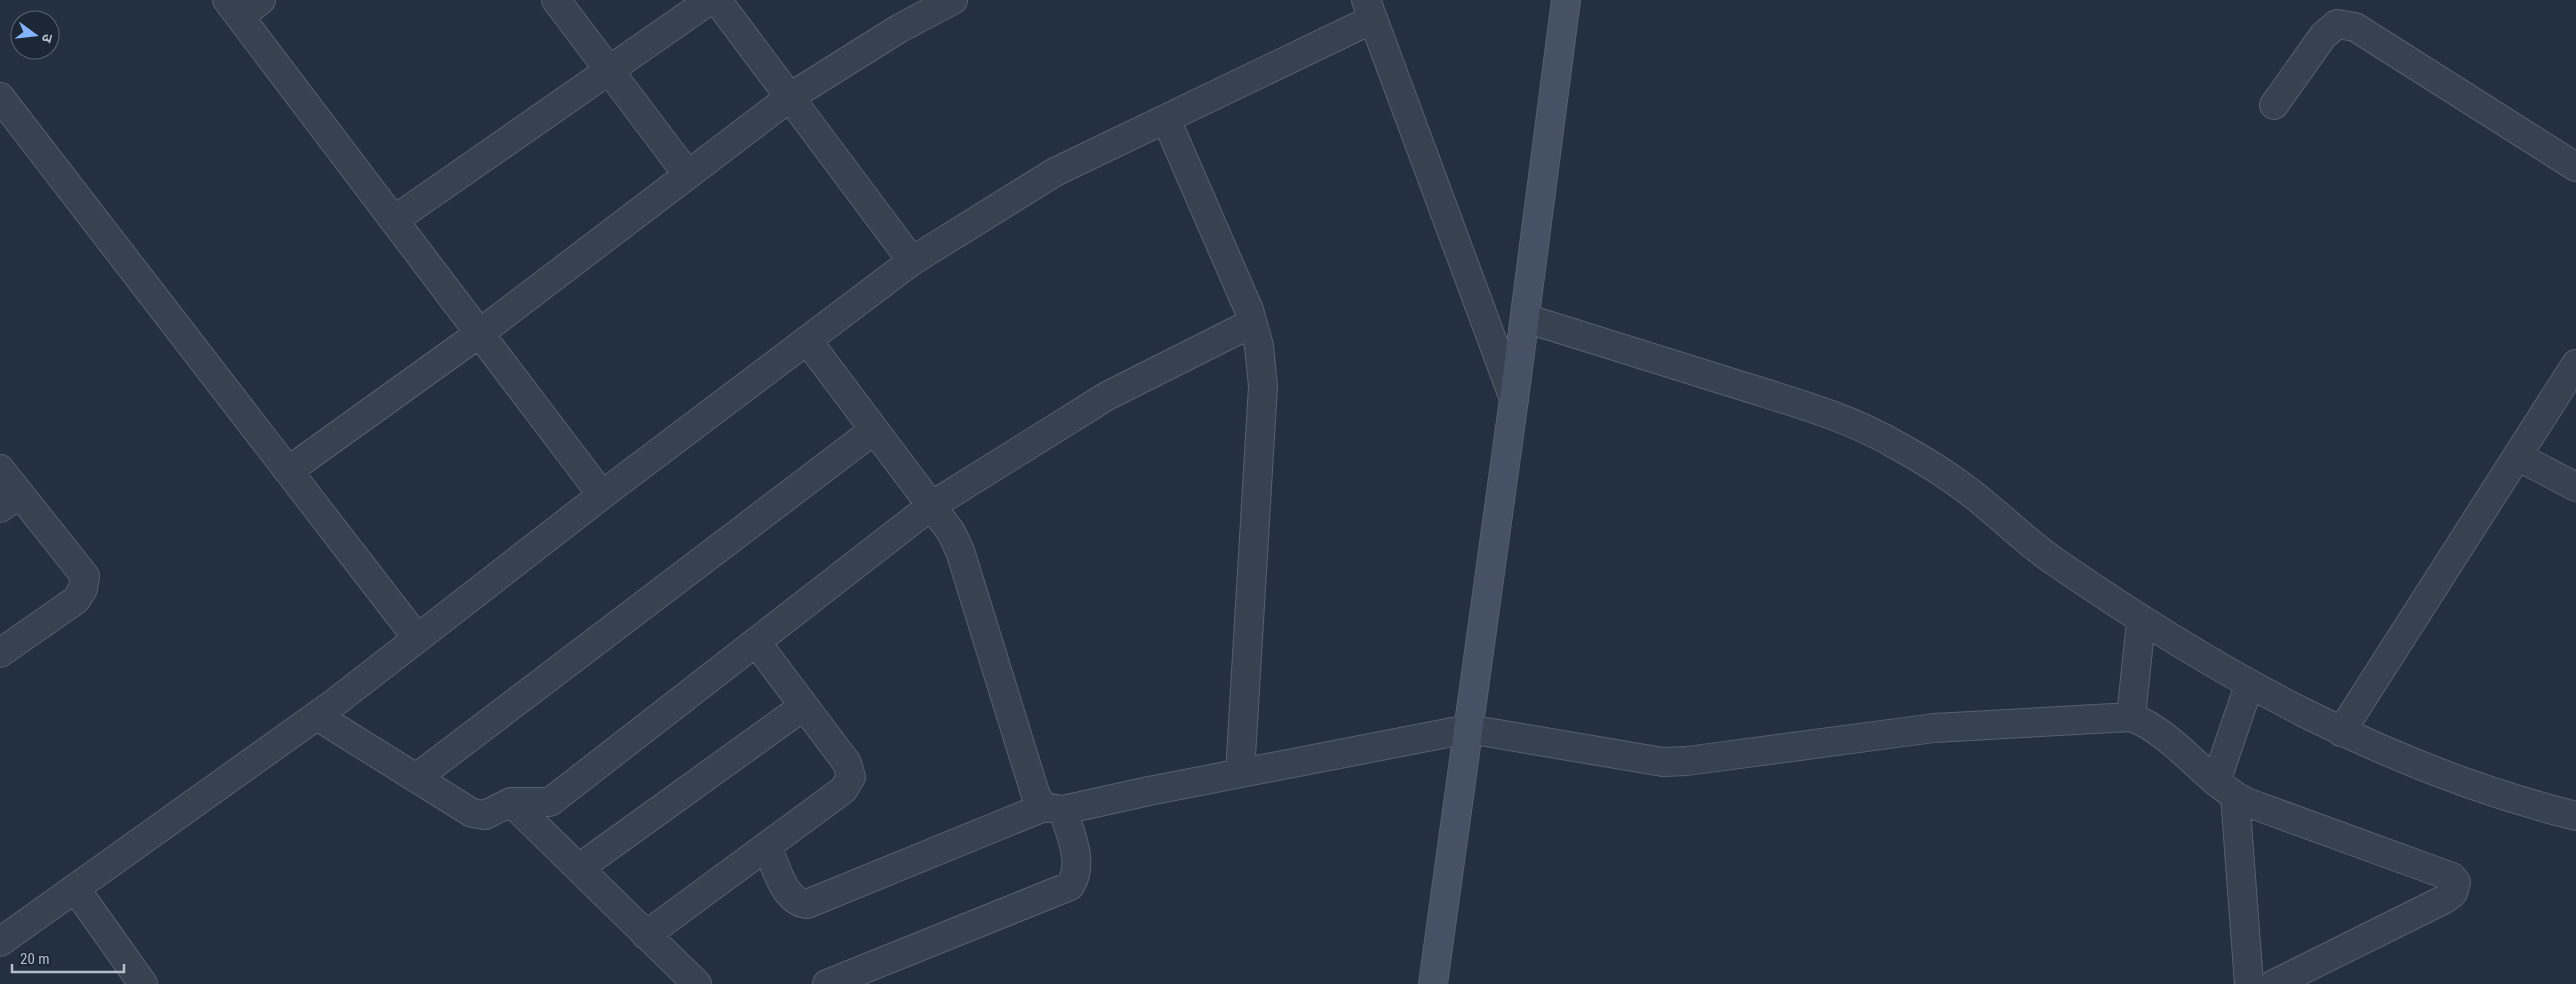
<svg xmlns="http://www.w3.org/2000/svg" width="2576" height="984" font-family="'Roboto Condensed','Noto Sans Devanagari',sans-serif">
	<rect width="100%" height="100%" fill="#233041"/>
	<g fill="none" stroke-linecap="round" stroke-linejoin="round">
		<!-- street casing -->
		<g stroke="#55606e" stroke-width="30">
			<path id="street" d="M 227,0 L 602,495
				M 556,0 L 688,175
				M 717,0 L 912,261
				M 1366,0 L 1514,399
				M 240,16 L 261,0
				M 0,97 L 417,638
				M 2274,105 L 2323,36 L 2337,24 L 2355,27 L 2576,167
				M 1166,119 L 1249,310 L 1259,346 L 1263,386 L 1240,773
				M 394,220 L 710,0
				M 1525,318 C 1596,340 1668,363 1739,385 C 1793,402 1849,417 1898,446 C 1920,458 1943,472 1963,487 C 1995,510 2022,539 2054,561 C 2216,673 2384,768 2576,816
				M 807,340 L 951,532 L 960,551 L 1036,796 L 1044,807 L 1063,810 L 1149,791 L 1468,729 L 1663,762 L 1687,761 L 1934,728 L 2131,717 C 2174,733 2204,780 2246,802 L 2452,877 L 2456,882 L 2453,893 L 2445,899 L 2274,984
				M 2517,456 L 2576,487
				M 0,469 L 85,576 L 83,589 L 76,600 L 0,653
				M 288,471 L 480,333 L 790,97 L 900,28 L 953,0
				M 0,508 L 20,494
				M 317,716 L 472,813 L 485,815 L 511,802 L 550,802 L 931,506 L 1107,396 L 1252,323
				M 2131,717 L 2141,621
				M 2341,732 L 2576,364
				M 416,778 L 874,430
				M 2216,782 L 2249,685
				M 2235,796 L 2249,984
				M 511,802 L 697,984
				M 767,846 C 776,866 783,901 807,904 L 1044,807
				M 579,868 L 804,706
				M 75,888 L 143,984
				M 646,935 L 843,790 L 851,777 L 847,763 L 756,642
				M 0,942 L 333,704 L 602,495 L 912,261 L 1055,172 L 1373,19
				M 827,984 L 1070,886 C 1085,863 1070,834 1063,810"/>
		</g>
		<!-- secondary casing -->
		<g stroke="#55606e" stroke-width="30">
			<path id="secondary" d="M 1433,984 L 1514,399 L 1566,0"/>
		</g>
		<!-- street -->
		<use href="#street" stroke="#374251" stroke-width="28"/>
		<!-- secondary -->
		<use href="#secondary" stroke="#455164" stroke-width="28"/>
	</g>
	<!-- north arrow -->
	<g transform="translate(35 35) rotate(105)"><circle r="24" fill="#1c2736" stroke="#596372"/>
	<path d="M0-4L9 19L0 12L-9 19Z" fill="#85b4ff"/>
	<text y="-8" font-size="14" font-weight="bold" text-anchor="middle" fill="#b4bdcb">उ</text>
	</g>
	<!-- scale -->
	<path d="M12 964v8h112v-8" fill="none" stroke="#b4bdcb" stroke-width="2.5"/>
	<text x="20" y="964" font-size="15" fill="#b4bdcb" stroke="#1c2736" stroke-width="4" paint-order="stroke">20 m</text>
</svg>
